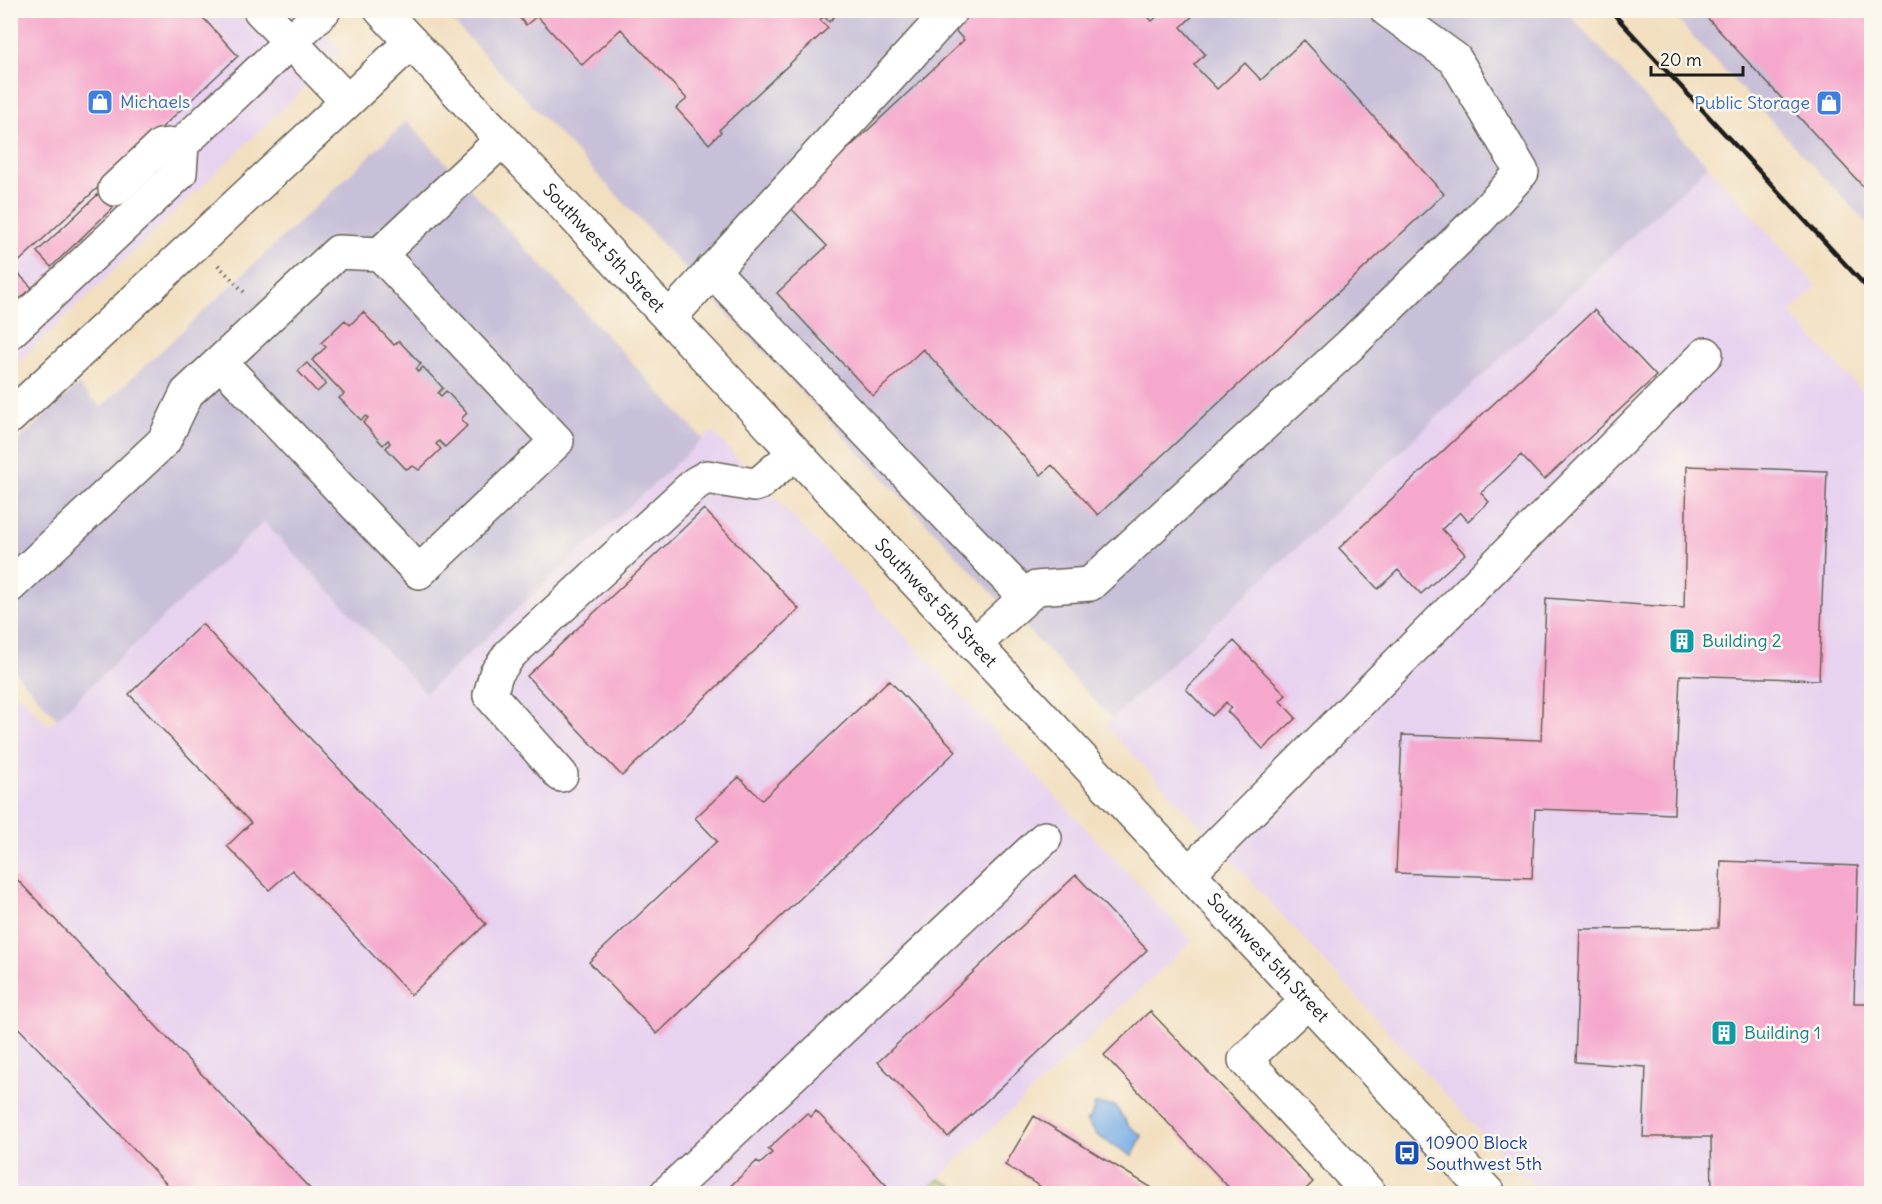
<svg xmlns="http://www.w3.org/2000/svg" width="1882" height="1204" font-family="Delius,sans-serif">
	<rect width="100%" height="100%" fill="#fbf7ec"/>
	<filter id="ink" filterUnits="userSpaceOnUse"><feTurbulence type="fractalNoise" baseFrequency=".0167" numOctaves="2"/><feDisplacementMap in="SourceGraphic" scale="12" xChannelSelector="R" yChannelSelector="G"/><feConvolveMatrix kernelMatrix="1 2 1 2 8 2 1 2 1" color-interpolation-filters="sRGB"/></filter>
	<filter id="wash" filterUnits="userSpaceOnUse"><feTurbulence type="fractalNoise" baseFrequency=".008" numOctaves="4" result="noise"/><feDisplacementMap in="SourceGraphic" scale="24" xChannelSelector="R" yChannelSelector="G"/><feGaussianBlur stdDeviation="1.35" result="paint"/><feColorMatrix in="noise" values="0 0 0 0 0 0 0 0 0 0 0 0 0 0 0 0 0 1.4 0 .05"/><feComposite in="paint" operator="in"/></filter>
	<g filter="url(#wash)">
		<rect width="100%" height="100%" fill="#f2dfc0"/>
		<!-- built -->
		<path fill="#e7d2ef" d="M 11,11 L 305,11 L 342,52 L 11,369 Z
			M 1708,166 L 1817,287 L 1790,313 L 1871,401 L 1871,1193 L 1542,1193 L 1507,1162 L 1226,854 L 1105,725 Z
			M 712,431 L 1192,941 L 923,1193 L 11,1193 L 10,686 L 49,725 L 264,522 L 426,693 Z"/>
		<!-- industrial -->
		<path fill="#c8bfd8" d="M 443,11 L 1566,11 L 1708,166 L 1112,719 L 658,240 L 658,239 Z
			M 1669,11 L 1871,11 L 1871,228 Z
			M 407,121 L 703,439 L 426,693 L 264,522 L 57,718 L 11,668 L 11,447 L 78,385 L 101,407 Z"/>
		<!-- green -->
		<path fill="#b4cc71" stroke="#687446" stroke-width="1.5" d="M 939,1179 L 965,1193 L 923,1193 Z"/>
		<!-- water -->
		<path fill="#78ade6" stroke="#4a6481" stroke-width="1.5" d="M 1095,1104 L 1112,1105 L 1116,1107 L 1129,1126 L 1142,1136 L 1132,1156 L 1098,1136 L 1086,1121 L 1091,1117 Z"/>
		<g id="blocks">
			<!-- building -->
			<path fill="#f5a8cc" d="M 10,10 L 196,10 L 238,56 L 10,270 Z
				M 512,10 L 841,10 L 829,22 L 824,16 L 820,20 L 828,28 L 719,130 L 721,132 L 709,144 L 676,108 L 687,99 L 621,29 L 582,65 L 537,16 L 526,25 Z
				M 967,10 L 1142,10 L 1152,21 L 1164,10 L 1199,10 L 1181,27 L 1205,54 L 1194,65 L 1217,89 L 1245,63 L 1261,80 L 1304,40 L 1444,194 L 1098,515 L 1052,465 L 1041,475 L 923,349 L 873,396 L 777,293 L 827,246 L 788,205 L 964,40 L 951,26 Z
				M 1700,10 L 1872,10 L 1872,196 Z
				M 110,183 L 124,197 L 51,267 L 37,252 Z
				M 16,271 L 33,289 L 10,310 L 10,276 Z
				M 1594,310 L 1656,376 L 1544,480 L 1521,455 L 1481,493 L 1489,502 L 1468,521 L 1460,512 L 1442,529 L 1465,554 L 1421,594 L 1398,570 L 1378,589 L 1339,548 Z
				M 363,312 L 394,345 L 399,341 L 421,364 L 416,369 L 418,372 L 423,367 L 443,388 L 438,393 L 441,396 L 446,391 L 467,413 L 462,418 L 462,421 L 467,426 L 445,447 L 439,441 L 436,444 L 441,449 L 419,470 L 413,466 L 406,469 L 386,448 L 390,443 L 388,440 L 383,445 L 363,423 L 368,418 L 366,416 L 361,420 L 339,398 L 344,394 L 312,360 L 326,347 L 321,343 L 345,320 L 350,325 Z
				M 307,363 L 326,384 L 317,392 L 298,371 Z
				M 1687,466 L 1827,471 L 1819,680 L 1680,675 L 1674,814 L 1535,809 L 1532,878 L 1396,873 L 1402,735 L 1541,740 L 1546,598 L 1684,608 Z
				M 704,509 L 799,609 L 622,776 L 527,676 Z
				M 202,624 L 486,924 L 411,995 L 292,870 L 269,890 L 227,846 L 251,823 L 129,694 Z
				M 1234,641 L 1286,695 L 1280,701 L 1296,718 L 1263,749 L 1227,711 L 1231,708 L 1226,702 L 1212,716 L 1186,689 Z
				M 889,680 L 956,751 L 657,1034 L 589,962 L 717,841 L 695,818 L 739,777 L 762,800 Z
				M 1721,861 L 1858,866 L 1854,1003 L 1872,1003 L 1872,1194 L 1712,1194 L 1711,1137 L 1643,1137 L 1646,1067 L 1575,1062 L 1580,929 L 1718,928 Z
				M 10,872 L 122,990 L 315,1194 L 176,1194 L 10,1019 Z
				M 1076,875 L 1147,950 L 948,1137 L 878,1062 Z
				M 1150,1011 L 1313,1182 L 1301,1194 L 1235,1194 L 1104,1055 Z
				M 816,1111 L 888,1187 L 881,1194 L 722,1194 L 757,1161 L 760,1164 L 772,1153 L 768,1149 L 807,1113 L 811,1117 Z
				M 1034,1116 L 1162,1194 L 1047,1194 L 1048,1191 L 1005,1165 Z"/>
		</g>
	</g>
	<g filter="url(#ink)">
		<use href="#blocks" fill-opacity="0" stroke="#676055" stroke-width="1.5"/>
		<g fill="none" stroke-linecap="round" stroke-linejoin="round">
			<!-- minor casing -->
			<g stroke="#676055" stroke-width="36">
				<g id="minor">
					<path d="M 260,10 L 347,101"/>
					<path id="s1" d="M 381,10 L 1489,1194"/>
					<path d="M 115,189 L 161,146 L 182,144 L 324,10"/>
					<path d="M 380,254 L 502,140"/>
					<path d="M 712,270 L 1025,597"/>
					<path d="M 669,318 L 951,10"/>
					<path d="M 10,332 L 180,173 L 182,144"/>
					<path d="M 10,417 L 411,42"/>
					<path d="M 10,586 L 164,441 L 187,393 L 338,252 L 380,254 L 557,441 L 419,572 L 221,363"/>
					<path d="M 974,645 L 1036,588 L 1090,584 L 1350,345 L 1479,219 L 1522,172 L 1455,59 L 1387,10"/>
					<path d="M 561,775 L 490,695 L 496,674 L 510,654 L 696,483 L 707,477 L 754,485 L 760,483 L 795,453"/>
					<path d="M 1189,873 L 1706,354"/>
					<path d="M 1308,1000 L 1245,1060 L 1370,1194"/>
					<path d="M 666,1194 L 1045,838"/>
				</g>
			</g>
			<!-- path -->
			<path stroke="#676055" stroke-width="4" stroke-dasharray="1.5 4.5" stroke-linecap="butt" d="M 218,265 L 246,294"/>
			<!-- minor -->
			<use href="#minor" stroke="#fff" stroke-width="33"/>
			<!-- rail -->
			<path stroke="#1c1c1c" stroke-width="4.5" d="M 1610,10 L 1872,293"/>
		</g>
	</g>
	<!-- icons -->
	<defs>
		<g id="shop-square" transform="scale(1.35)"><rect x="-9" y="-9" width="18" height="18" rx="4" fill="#3f7fe0" stroke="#fbf7ec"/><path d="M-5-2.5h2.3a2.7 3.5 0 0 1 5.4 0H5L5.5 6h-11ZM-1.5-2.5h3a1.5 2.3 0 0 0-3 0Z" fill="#fff"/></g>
		<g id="building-square" transform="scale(1.35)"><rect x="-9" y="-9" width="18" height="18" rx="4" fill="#0f9aa8" stroke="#fbf7ec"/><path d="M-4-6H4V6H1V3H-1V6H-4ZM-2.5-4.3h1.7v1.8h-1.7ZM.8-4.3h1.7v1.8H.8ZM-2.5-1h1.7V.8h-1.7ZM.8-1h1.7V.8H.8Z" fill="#fff"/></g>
		<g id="bus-square" transform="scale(1.35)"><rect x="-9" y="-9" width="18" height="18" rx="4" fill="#1a4fb4" stroke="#fbf7ec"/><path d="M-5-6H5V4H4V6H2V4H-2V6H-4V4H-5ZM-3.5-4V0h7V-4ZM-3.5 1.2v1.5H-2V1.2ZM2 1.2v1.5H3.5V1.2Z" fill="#fff"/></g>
	</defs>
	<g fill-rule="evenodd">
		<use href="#shop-square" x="100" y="102"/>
		<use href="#shop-square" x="1829" y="103"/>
		<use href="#building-square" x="1682" y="641"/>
		<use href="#building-square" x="1724" y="1033"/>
		<use href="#bus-square" x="1407" y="1153"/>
	</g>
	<g text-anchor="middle" stroke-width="5" stroke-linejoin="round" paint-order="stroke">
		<!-- shop labels -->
		<g font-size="18" fill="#366cbe" stroke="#fbf7ec" text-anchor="start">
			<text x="120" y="108">Michaels</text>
			<text x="1810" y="109" text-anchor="end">Public Storage</text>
		</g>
		<!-- street labels -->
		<g font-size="18" fill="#1c1c1c" stroke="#fbf7ec">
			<text dy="6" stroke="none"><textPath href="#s1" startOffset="326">Southwest 5th Street</textPath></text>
			<text dy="6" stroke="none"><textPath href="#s1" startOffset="812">Southwest 5th Street</textPath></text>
			<text dy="6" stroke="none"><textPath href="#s1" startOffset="1298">Southwest 5th Street</textPath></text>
		</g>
		<!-- culture labels -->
		<g font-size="18" fill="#0d838f" stroke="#fbf7ec" text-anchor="start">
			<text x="1702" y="647">Building 2</text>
			<text x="1744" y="1039">Building 1</text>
		</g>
		<!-- transit labels -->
		<g font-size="18" fill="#164399" stroke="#fbf7ec" text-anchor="start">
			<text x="1426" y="1149">10900 Block<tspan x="1426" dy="21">Southwest 5th</tspan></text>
		</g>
	</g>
	<!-- margin -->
	<rect width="1882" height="1204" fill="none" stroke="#fbf7ec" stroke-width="36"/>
	<!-- scale -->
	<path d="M1651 66v9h92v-9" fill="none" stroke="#1c1c1c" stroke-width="3"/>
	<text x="1660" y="66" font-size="18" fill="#1c1c1c" stroke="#fbf7ec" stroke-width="4.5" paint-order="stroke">20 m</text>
</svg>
